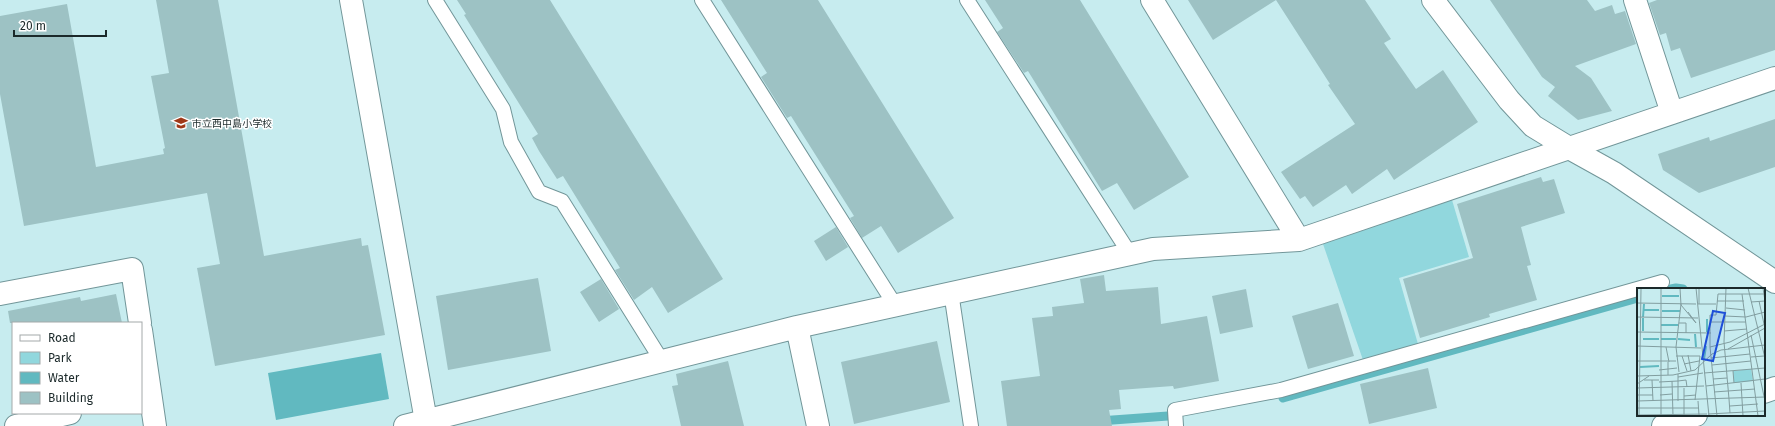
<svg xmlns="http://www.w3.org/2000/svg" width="1775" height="426" font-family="'Fira Sans','Noto Sans JP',sans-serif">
	<rect width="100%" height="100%" fill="#c7ecef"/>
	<!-- green -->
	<path fill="#91d7dd" d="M 1452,200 L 1469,257 L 1399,278 L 1418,344 L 1363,360 L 1323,244 Z"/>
	<!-- water -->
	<path fill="#61b9c0" d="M 381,353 L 389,399 L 276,420 L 268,373 Z"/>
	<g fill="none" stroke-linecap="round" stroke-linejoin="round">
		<!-- stream -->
		<path stroke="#61b9c0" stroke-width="9" d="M 1671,289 L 1676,288 L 1683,289
			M 1283,398 L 1638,298
			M 1099,421 L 1168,416"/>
	</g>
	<!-- building -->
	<path fill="#9dc2c4" d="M 156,0 L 218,0 L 264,256 L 361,238 L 362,246 L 368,245 L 385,335 L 215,366 L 197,268 L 220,264 L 207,193 L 24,226 L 0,94 L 0,16 L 67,4 L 96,167 L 164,154 L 163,149 L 165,148 L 151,76 L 169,73 Z
		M 457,0 L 550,0 L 723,279 L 668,313 L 652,287 L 634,300 L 615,270 L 620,268 L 563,176 L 557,179 L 539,151 L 532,138 L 538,134 L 464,15 L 466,14 Z
		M 721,0 L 818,0 L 954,218 L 898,253 L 881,226 L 862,238 L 850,218 L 854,216 L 791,116 L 787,118 L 761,77 L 767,73 Z
		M 985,0 L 1080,0 L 1189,177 L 1134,210 L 1117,183 L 1102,191 L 1028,71 L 1024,73 L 997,32 L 1003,28 Z
		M 1188,0 L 1365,0 L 1391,39 L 1384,43 L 1416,89 L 1443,70 L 1478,122 L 1394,180 L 1387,169 L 1352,194 L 1346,185 L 1313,207 L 1305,196 L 1300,199 L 1281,172 L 1355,124 L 1328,85 L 1330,84 L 1276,0 L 1213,40 Z
		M 1490,0 L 1587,0 L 1595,11 L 1612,5 L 1615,14 L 1625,11 L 1636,44 L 1575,66 L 1591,78 L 1612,111 L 1578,120 L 1548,96 L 1555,87 L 1542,77 Z
		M 1657,0 L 1775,0 L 1775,50 L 1691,78 L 1680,48 L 1671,51 L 1666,33 L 1660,35 L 1649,3 Z
		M 1775,119 L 1775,167 L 1699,193 L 1663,170 L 1658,154 L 1709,137 L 1710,141 Z
		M 1541,177 L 1543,182 L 1554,179 L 1565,213 L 1521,227 L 1531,265 L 1527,266 L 1537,300 L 1489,314 L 1490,317 L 1420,338 L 1403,279 L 1473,258 L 1457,204 Z
		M 836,227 L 848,247 L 826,261 L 814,241 Z
		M 1104,275 L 1106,291 L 1158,287 L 1161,324 L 1207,316 L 1219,381 L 1174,389 L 1173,386 L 1119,390 L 1121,409 L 1109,410 L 1112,426 L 1007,426 L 1001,381 L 1040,376 L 1032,318 L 1053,316 L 1052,307 L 1084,303 L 1080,279 Z
		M 538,278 L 551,351 L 448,370 L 436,296 Z
		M 601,279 L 619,309 L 599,322 L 580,292 Z
		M 1246,289 L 1253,327 L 1220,334 L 1212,296 Z
		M 116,294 L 122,323 L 10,323 L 8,311 L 80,297 L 81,301 Z
		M 1338,303 L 1354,356 L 1308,369 L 1292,316 Z
		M 937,341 L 950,402 L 854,424 L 841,362 Z
		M 728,361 L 744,426 L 681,426 L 672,386 L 678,385 L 676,374 Z
		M 1428,368 L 1437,408 L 1369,424 L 1360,384 Z"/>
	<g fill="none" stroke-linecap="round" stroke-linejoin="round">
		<!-- service casing -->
		<g stroke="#729699" stroke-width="16">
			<path id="service" d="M 435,0 L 503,109 L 511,142 L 539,192 L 562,201 L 662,361
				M 702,0 L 895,305
				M 967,0 L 1130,254
				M 951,292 L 971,426
				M 1176,426 L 1175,410 L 1281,390 L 1662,282"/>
		</g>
		<!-- minor casing -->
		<g stroke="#729699" stroke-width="24">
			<path id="minor" d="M 351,0 L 426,421
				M 1152,0 L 1299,240
				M 1635,0 L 1672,113
				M 0,294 L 132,269 L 140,323
				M 797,327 L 818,426
				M 141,330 L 155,426
				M 16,426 L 70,413
				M 405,426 L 797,327 L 1153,249 L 1299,240 L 1775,78"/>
		</g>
		<!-- tertiary casing -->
		<g stroke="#729699" stroke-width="24">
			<path id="tertiary" d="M 1433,0 L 1509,100 L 1533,126 L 1569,148 L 1614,173 L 1775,282
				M 1764,392 L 1775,388
				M 1663,426 L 1696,415"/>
		</g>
		<!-- service -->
		<use href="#service" stroke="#fff" stroke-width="14"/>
		<!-- minor -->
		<use href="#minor" stroke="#fff" stroke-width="22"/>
		<!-- tertiary -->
		<use href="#tertiary" stroke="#fff" stroke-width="22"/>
	</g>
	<!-- icons -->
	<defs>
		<g id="school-bare" transform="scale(1.08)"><path d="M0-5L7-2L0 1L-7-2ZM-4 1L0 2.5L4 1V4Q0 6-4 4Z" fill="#9f3818" stroke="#fff" stroke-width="2.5" paint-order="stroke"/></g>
	</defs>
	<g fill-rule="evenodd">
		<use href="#school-bare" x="181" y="123"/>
	</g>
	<g text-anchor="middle" stroke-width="3" stroke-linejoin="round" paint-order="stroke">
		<!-- poi labels -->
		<g font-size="10" fill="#1b292a" stroke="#fff" text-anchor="start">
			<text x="192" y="127">市立西中島小学校</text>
		</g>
	</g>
	<!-- overview -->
	<g transform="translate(1637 288)">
		<rect width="128" height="128" fill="#c7ecef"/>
		<path d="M 114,81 L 116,93 L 97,95 L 96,83 Z" fill="#91d7dd"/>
		<path fill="none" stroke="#61b9c0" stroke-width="2" d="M 25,8 L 42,8M 6,22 L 22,22M 25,23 L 43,23M 6,29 L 7,16M 70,31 L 70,44M 24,37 L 41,37M 6,43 L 6,30M 58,46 L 59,59M 6,51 L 22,51M 24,51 L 39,51M 41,51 L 53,52M 67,71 L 69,58M 3,79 L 22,78"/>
		<path fill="none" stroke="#829ea0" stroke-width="1" d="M 24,0 L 24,128M 43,0 L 44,17 L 59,35 L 51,24M 59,0 L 72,128M 62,0 L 62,16M 89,0 L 87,54 L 92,111M 111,0 L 128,70M 126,0 L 128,13M 105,6 L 121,128M 80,13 L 107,13M 122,13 L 127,36M 114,14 L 128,13M 0,15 L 59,16M 61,16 L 79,16M 89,20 L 108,22M 88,28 L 109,29M 0,29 L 61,30M 109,29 L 128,24M 73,34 L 109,34M 42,35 L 49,35 L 49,45M 87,43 L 110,41M 0,44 L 74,45M 114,47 L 128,113M 0,58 L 64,60M 29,59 L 32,74M 73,59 L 93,54 L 128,36M 91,61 L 128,40M 51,67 L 54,83M 39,68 L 63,68M 45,68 L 50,83M 114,69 L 127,68M 74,70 L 113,66M 0,73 L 39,73M 31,74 L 31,87M 47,76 L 62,73M 75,77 L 114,73M 22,82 L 40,80M 96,83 L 97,95M 42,84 L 39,59 L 44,16M 67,85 L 128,80M 41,86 L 41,113M 0,88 L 36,87 L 58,82 L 75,66 L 84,62 L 128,57M 41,89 L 66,85M 76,91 L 90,90M 7,92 L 22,92M 15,92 L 16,113M 35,93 L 36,128M 41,93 L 49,92 L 50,99M 22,94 L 41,93M 104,95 L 106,128M 0,96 L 12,88M 69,98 L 128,91M 0,100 L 67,98M 47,100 L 47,128M 77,104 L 118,101M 0,107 L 16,107M 23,107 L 35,106M 47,108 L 59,107M 92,111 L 93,125M 58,112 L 63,68M 0,113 L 128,109M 61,113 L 62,127M 93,118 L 121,116M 0,120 L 61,120M 71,126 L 128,123M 0,127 L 70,126M 2,128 L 4,1M 80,128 L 73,59 L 73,27 L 79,27 L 81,6 L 128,6"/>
		<path fill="#1d4ed8" fill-opacity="0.15" stroke="#1d4ed8" stroke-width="2" d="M 76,23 L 88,25 L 76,73 L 65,71 Z"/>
		<rect width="128" height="128" fill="none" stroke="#1b292a" stroke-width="2"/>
	</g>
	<!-- legend -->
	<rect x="12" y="322" width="130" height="92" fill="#ffffff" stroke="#a4a9aa"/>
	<rect x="20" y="335" width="20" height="6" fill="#ffffff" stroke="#a4a9aa"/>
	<text x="48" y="342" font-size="12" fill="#1b292a">Road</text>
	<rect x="20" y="352" width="20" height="12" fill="#91d7dd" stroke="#a4a9aa"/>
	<text x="48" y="362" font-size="12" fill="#1b292a">Park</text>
	<rect x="20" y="372" width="20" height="12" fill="#61b9c0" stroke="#a4a9aa"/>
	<text x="48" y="382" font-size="12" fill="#1b292a">Water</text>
	<rect x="20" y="392" width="20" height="12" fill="#9dc2c4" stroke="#a4a9aa"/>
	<text x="48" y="402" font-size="12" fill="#1b292a">Building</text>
	<!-- scale -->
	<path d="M14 30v6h92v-6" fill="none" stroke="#1b292a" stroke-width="2"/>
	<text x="20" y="30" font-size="12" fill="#1b292a" stroke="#ffffff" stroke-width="3" paint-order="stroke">20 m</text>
</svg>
